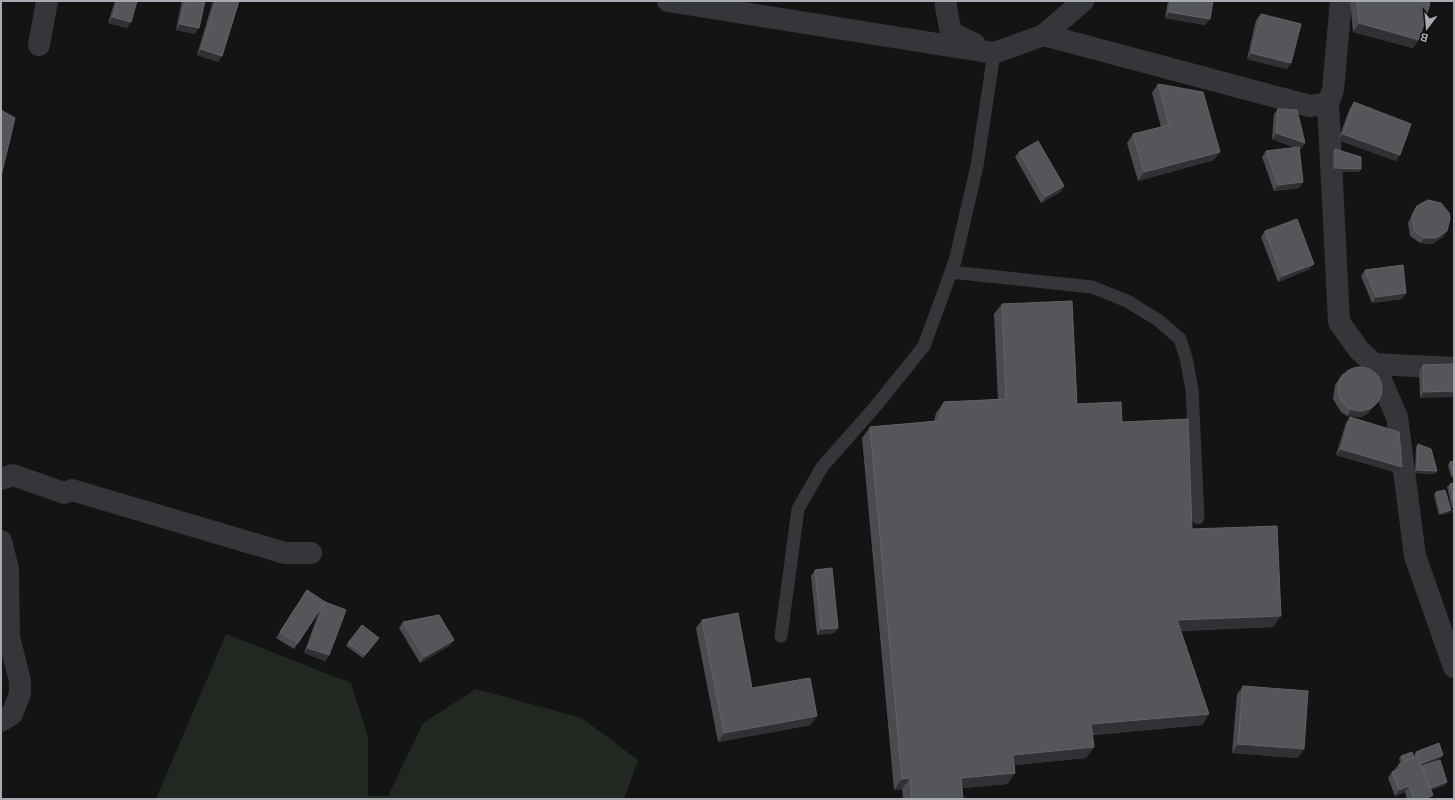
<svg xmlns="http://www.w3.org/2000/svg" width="1455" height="800" font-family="'Public Sans',sans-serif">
	<rect width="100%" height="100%" fill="#141415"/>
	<!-- green -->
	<path fill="#202821" d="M 226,634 L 351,683 L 368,737 L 368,796 L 388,796 L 423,723 L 476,689 L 582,718 L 638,760 L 624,799 L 156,799 Z"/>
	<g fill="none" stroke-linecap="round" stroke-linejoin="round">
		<!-- service -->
		<path stroke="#35363a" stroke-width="13" d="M 951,272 L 1092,287 L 1127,301 L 1158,320 L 1180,339 L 1186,358 L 1192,389 L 1198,518
			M 781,636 L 798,509 L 822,467 L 875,407 L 924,346 L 955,261 L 977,166 L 994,53"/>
		<!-- minor -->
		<path stroke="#35363a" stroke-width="22" d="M 668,1 L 994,53 L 1044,35 L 1083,1
			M 946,1 L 946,7 L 951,33 L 975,44
			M 1341,1 L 1333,90 L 1328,103 L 1339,322 L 1359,350 L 1374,364 L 1454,368
			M 1044,35 L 1310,106 L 1328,103
			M 39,45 L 47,1
			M 1374,364 L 1397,417 L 1415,556 L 1454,667
			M 1,479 L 13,475 L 64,493 L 72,490 L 285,553 L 311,553
			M 1,541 L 8,569 L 9,637 L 20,681 L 20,694 L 12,714 L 1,721"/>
	</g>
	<!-- wall -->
	<path fill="#4a4b50" d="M 115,1 L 137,1 L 127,28 L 108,23 Z
		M 182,1 L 205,1 L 195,34 L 176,30 Z
		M 213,1 L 239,1 L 222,56 L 218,62 L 197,55 Z
		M 1168,1 L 1213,1 L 1205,25 L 1165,18 Z
		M 1350,1 L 1422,1 L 1413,48 L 1353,32 Z
		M 1261,14 L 1287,69 L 1247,59 L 1256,20 Z
		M 1158,84 L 1214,160 L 1138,181 L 1127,143 L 1133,134 L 1161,127 L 1152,93 Z
		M 1354,102 L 1396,161 L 1338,140 L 1350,108 Z
		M 1278,109 L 1305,143 L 1301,149 L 1299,149 L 1303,182 L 1299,188 L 1274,191 L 1262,157 L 1266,151 L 1296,148 L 1272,139 L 1274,114 Z
		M 1335,149 L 1361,169 L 1359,172 L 1333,171 L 1333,152 Z
		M 1019,152 L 1064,186 L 1060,192 L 1041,203 L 1015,157 Z
		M 1417,206 L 1447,231 L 1443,237 L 1432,244 L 1420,243 L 1410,236 L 1408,223 L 1413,212 Z
		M 1265,231 L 1310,269 L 1278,282 L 1261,237 Z
		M 1365,270 L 1406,293 L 1402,299 L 1372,303 L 1361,276 Z
		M 1002,304 L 1077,404 L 1122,422 L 1192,529 L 1273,627 L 1181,631 L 1209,714 L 1202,725 L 1092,735 L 1094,747 L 1086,758 L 1014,765 L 1015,773 L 1007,784 L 962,788 L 963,799 L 903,799 L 902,789 L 894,790 L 862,438 L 870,427 L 934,421 L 936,413 L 944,402 L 998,400 L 994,314 Z
		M 1454,364 L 1420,398 L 1419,371 L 1423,365 Z
		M 1343,373 L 1369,413 L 1362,417 L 1347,416 L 1341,412 L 1333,399 L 1335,385 Z
		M 1350,417 L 1402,467 L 1398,473 L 1336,455 L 1346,423 Z
		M 1418,444 L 1437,471 L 1435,474 L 1415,473 L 1416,447 Z
		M 1454,461 L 1454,476 L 1451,477 L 1448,465 L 1450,462 Z
		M 1454,483 L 1454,507 L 1452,508 L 1447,487 L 1450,484 Z
		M 1436,492 L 1451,510 L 1449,513 L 1439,515 L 1434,495 Z
		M 1454,508 L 1454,519 L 1452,511 Z
		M 815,570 L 838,628 L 834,633 L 817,635 L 811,576 Z
		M 307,590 L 325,602 L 329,655 L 325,661 L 304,653 L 320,609 L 294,649 L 276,638 Z
		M 702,620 L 752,688 L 811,725 L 718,742 L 696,628 Z
		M 403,622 L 454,640 L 449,646 L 420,663 L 399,628 Z
		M 362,625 L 379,638 L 363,658 L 346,646 Z
		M 1243,686 L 1298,758 L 1232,753 L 1237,694 Z
		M 1416,752 L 1441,758 L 1421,766 L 1422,768 L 1422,766 L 1447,782 L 1445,785 L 1431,790 L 1431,799 L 1407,799 L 1405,792 L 1395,796 L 1388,778 L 1392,772 L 1395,770 L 1395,769 L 1399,764 L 1401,763 L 1399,759 L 1401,756 L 1413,758 L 1415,757 L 1414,755 Z"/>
	<!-- shaded-wall -->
	<path fill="#303134" d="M 1169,12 L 1210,19 L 1205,25 L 1165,18 Z
		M 113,17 L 131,22 L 127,28 L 108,23 Z
		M 1359,23 L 1419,40 L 1413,48 L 1353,32 Z
		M 180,24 L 199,28 L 195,34 L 176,30 Z
		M 201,49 L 222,56 L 218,62 L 197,55 Z
		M 1251,53 L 1291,63 L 1287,69 L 1247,59 Z
		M 1276,133 L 1305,143 L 1301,149 L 1272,139 Z
		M 1343,134 L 1400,155 L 1396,161 L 1338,140 Z
		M 1220,152 L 1214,160 L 1138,181 L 1144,172 Z
		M 1335,168 L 1361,169 L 1359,172 L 1333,171 Z
		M 1303,182 L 1299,188 L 1274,191 L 1278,185 Z
		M 1064,186 L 1060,192 L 1041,203 L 1045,197 Z
		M 1447,231 L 1443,237 L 1432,244 L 1420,243 L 1424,238 Z
		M 1314,264 L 1310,269 L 1278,282 L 1282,276 Z
		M 1406,293 L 1402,299 L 1372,303 L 1376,297 Z
		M 1454,391 L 1454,397 L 1420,398 L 1424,392 Z
		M 1382,395 L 1369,413 L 1362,417 L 1347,416 L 1351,410 Z
		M 1341,449 L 1402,467 L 1398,473 L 1336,455 Z
		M 1417,470 L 1437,471 L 1435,474 L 1415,473 Z
		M 1451,510 L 1449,513 L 1439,515 L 1441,513 Z
		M 1281,616 L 1273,627 L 1170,631 L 1177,620 Z
		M 838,628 L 834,633 L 817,635 L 821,629 Z
		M 454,640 L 449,646 L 420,663 L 424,657 Z
		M 308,648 L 329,655 L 325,661 L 304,653 Z
		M 1209,714 L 1202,725 L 1084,735 L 1091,724 Z
		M 817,716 L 811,725 L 718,742 L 724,733 Z
		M 1238,744 L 1304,749 L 1298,758 L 1232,753 Z
		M 1094,747 L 1086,758 L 1006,766 L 1013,755 Z
		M 1443,755 L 1441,758 L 1418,767 L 1420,764 Z
		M 1015,773 L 1007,784 L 953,789 L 961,778 Z
		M 910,778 L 902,789 L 894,790 L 902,779 Z
		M 1447,782 L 1445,785 L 1428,791 L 1430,788 Z
		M 1409,786 L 1405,792 L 1395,796 L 1399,790 Z
		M 1433,795 L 1431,799 L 1424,799 Z"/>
	<!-- building -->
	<path fill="#54565a" stroke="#616368" d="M 117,1 L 137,1 L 131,22 L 113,17 Z
		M 185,1 L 205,1 L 199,28 L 180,24 Z
		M 216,1 L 239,1 L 222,56 L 201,49 Z
		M 1171,1 L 1213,1 L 1210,19 L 1169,12 Z
		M 1357,1 L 1422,1 L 1430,3 L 1419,40 L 1359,23 Z
		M 1261,14 L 1301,24 L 1291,63 L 1251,53 Z
		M 1158,84 L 1203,92 L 1220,152 L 1144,172 L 1133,134 L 1169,125 Z
		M 1354,102 L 1411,124 L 1400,155 L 1343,134 Z
		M 1278,109 L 1297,110 L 1305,143 L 1276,133 Z
		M 1,110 L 15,118 L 1,176 Z
		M 1038,141 L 1064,186 L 1045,197 L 1019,152 Z
		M 1299,147 L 1303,182 L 1278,185 L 1266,151 Z
		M 1335,149 L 1361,157 L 1361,169 L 1335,168 Z
		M 1428,200 L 1441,203 L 1449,213 L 1450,219 L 1447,231 L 1436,238 L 1424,238 L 1414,230 L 1412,217 L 1417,206 L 1422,203 Z
		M 1297,219 L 1314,264 L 1282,276 L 1265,231 Z
		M 1403,265 L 1406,293 L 1376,297 L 1365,270 Z
		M 1072,301 L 1077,404 L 1121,402 L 1122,422 L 1188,419 L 1192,529 L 1277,526 L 1281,616 L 1177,620 L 1209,714 L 1091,724 L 1094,747 L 1013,755 L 1015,773 L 961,778 L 963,799 L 912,799 L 910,778 L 902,779 L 870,427 L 938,421 L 944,402 L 1006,399 L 1002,304 Z
		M 1454,364 L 1454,391 L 1424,392 L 1423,365 Z
		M1338 389a22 22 0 1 1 44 0a22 22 0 1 1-44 0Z
		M 1350,417 L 1399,432 L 1402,467 L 1341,449 Z
		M 1418,444 L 1431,449 L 1437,471 L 1417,470 Z
		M 1454,461 L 1454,474 L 1453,474 L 1450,462 Z
		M 1454,483 L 1454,504 L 1450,484 Z
		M 1445,490 L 1451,510 L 1441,513 L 1436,492 Z
		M 832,568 L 838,628 L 821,629 L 815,570 Z
		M 307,590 L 325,602 L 346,610 L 329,655 L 308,648 L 325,602 L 298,643 L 280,632 Z
		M 738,613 L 752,688 L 810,678 L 817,716 L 724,733 L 702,620 Z
		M 439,615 L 454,640 L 424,657 L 403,622 Z
		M 362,625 L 379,638 L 365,655 L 348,643 Z
		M 1243,686 L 1308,691 L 1304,749 L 1238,744 Z
		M 1439,743 L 1443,755 L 1420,764 L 1416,752 Z
		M 1412,752 L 1414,757 L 1404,761 L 1401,756 Z
		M 1417,756 L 1433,795 L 1424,799 L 1414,799 L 1409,786 L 1399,790 L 1392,772 L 1401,768 L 1399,764 Z
		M 1440,760 L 1447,782 L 1430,788 L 1422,766 Z"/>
	<!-- border -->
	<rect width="1455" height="800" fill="none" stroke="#a7abb4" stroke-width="4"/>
	<!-- north arrow -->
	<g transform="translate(1427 28) rotate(196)" stroke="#0f0f10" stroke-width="3" paint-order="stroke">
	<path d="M0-3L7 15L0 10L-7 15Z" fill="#a7abb4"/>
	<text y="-6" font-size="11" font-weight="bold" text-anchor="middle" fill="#a7abb4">B</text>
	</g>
</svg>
